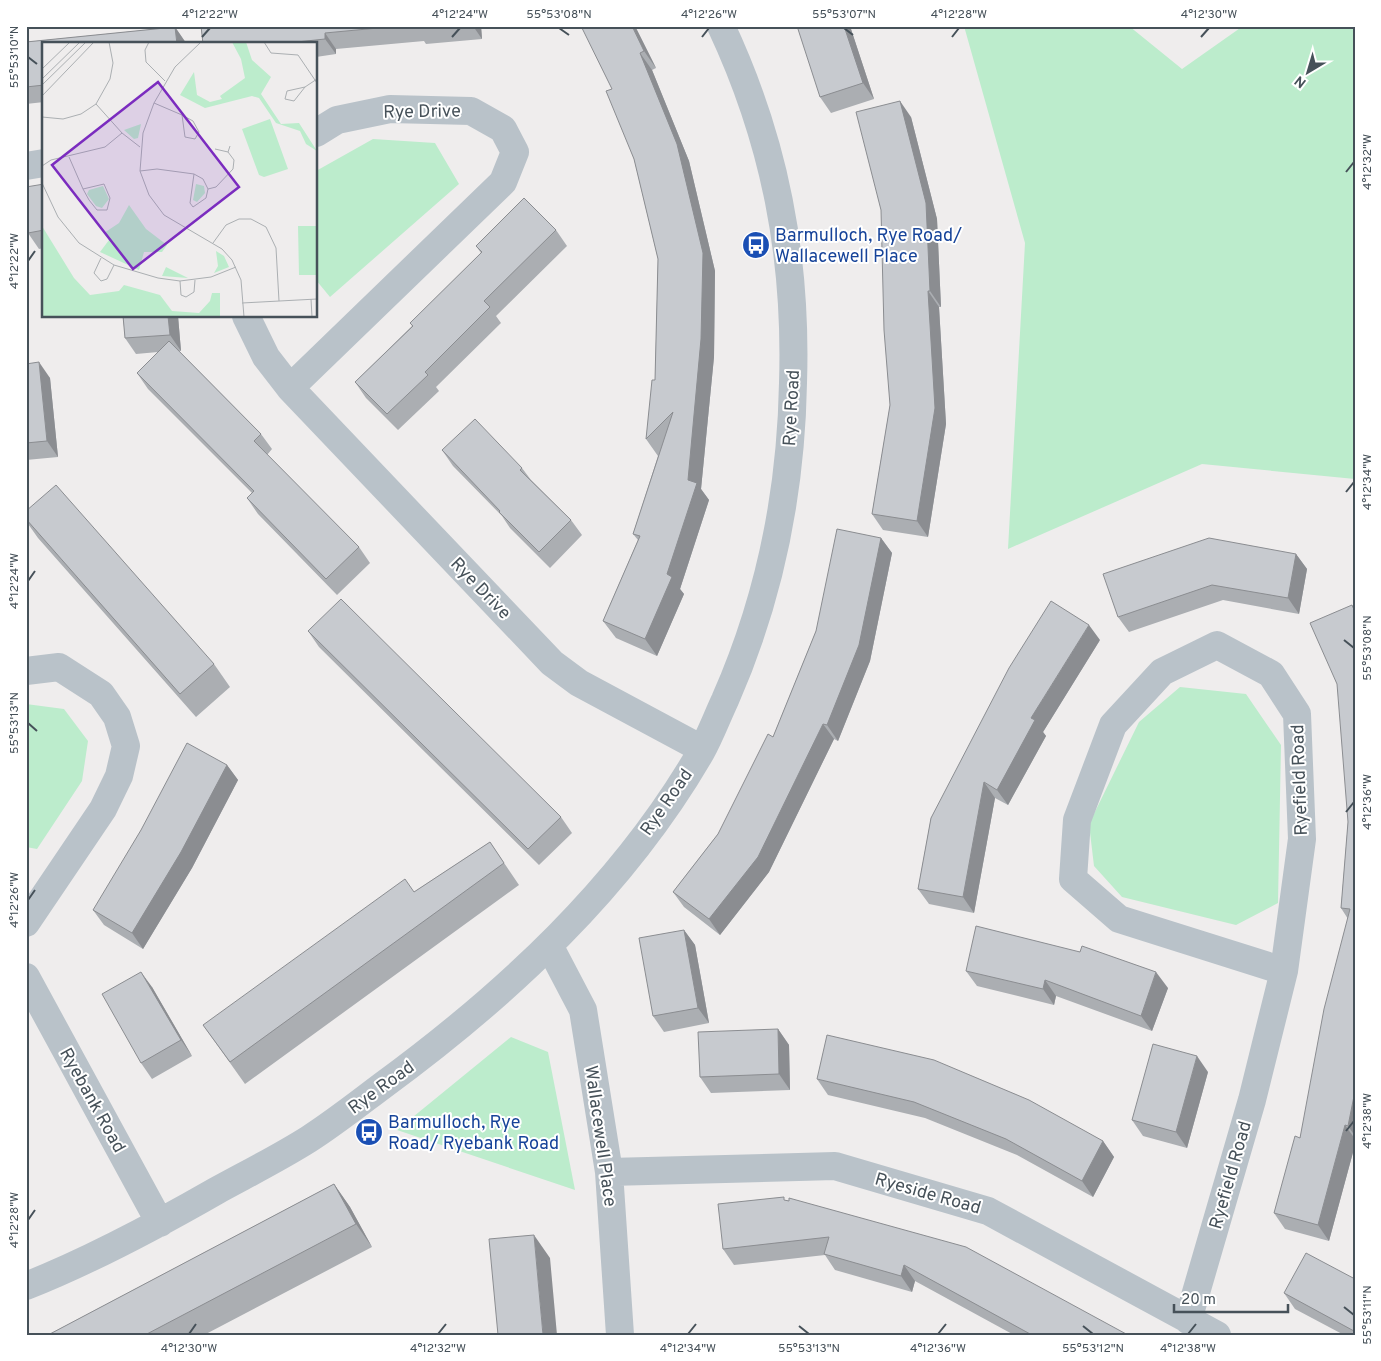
<svg xmlns="http://www.w3.org/2000/svg" width="1381" height="1361" font-family="Overpass,sans-serif">
	<rect width="100%" height="100%" fill="#efeded"/>
	<!-- green -->
	<path fill="#bceccc" d="M 964,26 L 1129,26 L 1182,69 L 1243,26 L 1355,26 L 1355,479 L 1202,464 L 1008,549 L 1025,243 Z
		M 373,139 L 435,143 L 459,184 L 330,297 L 316,280 L 316,171 Z
		M 1180,687 L 1246,694 L 1281,745 L 1278,903 L 1236,925 L 1122,897 L 1094,866 L 1089,824 L 1139,722 Z
		M 26,704 L 64,709 L 88,741 L 82,781 L 37,849 L 26,847 Z
		M 511,1037 L 548,1052 L 575,1190 L 397,1130 Z"/>
	<g fill="none" stroke-linecap="round" stroke-linejoin="round">
		<!-- street -->
		<path stroke="#b9c2c9" stroke-width="28" d="M 26,166 L 44,163
			M 246,316 L 266,357 L 290,388 L 552,663 L 579,683 L 702,749
			M 290,388 L 503,182 L 515,152 L 503,129 L 471,111 L 390,109 L 337,120 L 316,133
			M 26,671 L 59,667 L 101,694 L 117,717 L 126,746 L 119,776 L 103,809 L 26,923
			M 550,947 L 583,1010 L 609,1172 L 620,1335
			M 26,977 L 160,1223
			M 609,1172 L 835,1166 L 988,1211 L 1217,1335
			M 26,1286 C 92,1260 155,1226 216,1191 C 247,1174 279,1158 309,1139 C 334,1123 358,1104 382,1086 C 506,995 623,887 701,752 C 710,736 717,717 725,700 C 770,598 791,495 793,383 C 797,257 775,141 721,26
			M 1188,1320 L 1252,1100 L 1284,971 L 1302,839 L 1297,714 L 1271,674 L 1217,645 L 1162,672 L 1113,725 L 1077,820 L 1073,879 L 1119,919 L 1284,971"/>
	</g>
	<!-- wall -->
	<path fill="#abaeb2" d="M 201,26 L 481,26 L 482,39 L 426,44 L 424,41 L 336,49 L 336,54 L 316,57 L 316,44 L 203,44 Z
		M 635,26 L 656,68 L 652,70 L 689,161 L 715,271 L 714,357 L 701,489 L 709,500 L 680,589 L 684,594 L 657,656 L 616,638 L 603,621 L 638,540 L 633,534 L 658,456 L 646,439 L 655,380 L 658,259 L 634,159 L 612,89 Z
		M 850,26 L 874,99 L 831,113 L 820,97 Z
		M 175,27 L 186,43 L 44,44 L 44,102 L 26,104 L 26,42 Z
		M 911,117 L 937,219 L 941,307 L 939,307 L 946,424 L 928,537 L 883,530 L 872,514 L 890,405 Z
		M 44,184 L 44,248 L 39,249 L 28,233 Z
		M 556,230 L 567,246 L 496,316 L 501,323 L 436,387 L 439,391 L 398,430 L 366,398 L 355,382 L 412,326 L 410,323 L 481,253 L 476,246 Z
		M 123,316 L 178,316 L 181,351 L 179,351 L 261,434 L 272,449 L 267,455 L 359,547 L 370,563 L 337,595 L 258,514 L 247,498 L 252,493 L 148,389 L 137,373 L 158,352 L 136,354 L 125,338 Z
		M 26,343 L 29,363 L 50,378 L 58,457 L 26,460 Z
		M 442,450 L 522,468 L 531,480 L 571,520 L 582,535 L 550,568 L 510,528 L 502,516 L 453,466 Z
		M 26,511 L 214,664 L 230,687 L 196,717 L 38,538 L 26,521 Z
		M 881,538 L 892,553 L 870,661 L 838,741 L 834,739 L 769,872 L 720,935 L 684,907 L 673,892 L 718,834 L 773,737 L 816,631 Z
		M 1296,554 L 1307,569 L 1299,614 L 1223,600 L 1129,632 L 1118,617 Z
		M 1355,609 L 1355,1145 L 1329,1241 L 1285,1229 L 1274,1213 L 1300,1138 L 1348,919 L 1341,908 L 1348,822 Z
		M 308,631 L 561,817 L 572,833 L 539,865 L 319,647 Z
		M 1100,640 L 1043,732 L 1046,736 L 1008,805 L 995,798 L 974,913 L 929,904 L 918,889 L 931,818 Z
		M 227,765 L 238,780 L 192,868 L 143,949 L 104,925 L 93,910 Z
		M 490,842 L 519,885 L 245,1084 L 203,1025 L 414,892 Z
		M 684,930 L 695,945 L 709,1023 L 664,1032 L 653,1016 Z
		M 966,971 L 1168,988 L 1152,1031 L 1056,996 L 1054,1005 L 977,986 Z
		M 152,987 L 192,1056 L 152,1079 L 141,1063 Z
		M 778,1029 L 789,1045 L 790,1090 L 711,1093 L 700,1077 Z
		M 1208,1072 L 1187,1148 L 1143,1136 L 1132,1120 Z
		M 817,1079 L 1103,1141 L 1114,1157 L 1093,1197 L 1017,1155 L 925,1118 L 828,1095 Z
		M 334,1184 L 350,1207 L 372,1247 L 204,1335 L 48,1335 Z
		M 786,1200 L 1128,1335 L 1014,1335 L 915,1281 L 912,1292 L 835,1270 L 825,1255 L 734,1265 L 723,1249 Z
		M 1355,1279 L 1355,1335 L 1344,1335 L 1295,1309 L 1284,1293 Z"/>
	<!-- shaded-wall -->
	<path fill="#8b8d91" d="M 473,26 L 481,26 L 482,39 Z
		M 632,26 L 635,26 L 656,68 L 644,51 Z
		M 844,26 L 850,26 L 874,99 L 863,83 Z
		M 175,27 L 186,43 L 186,44 L 177,44 Z
		M 325,33 L 336,49 L 336,54 L 325,39 Z
		M 640,53 L 652,70 L 689,161 L 715,271 L 714,357 L 701,489 L 709,500 L 680,589 L 684,594 L 657,656 L 645,639 L 667,574 L 688,480 Z
		M 900,101 L 911,117 L 937,219 L 941,307 L 930,291 Z
		M 928,291 L 939,307 L 946,424 L 928,537 L 917,521 Z
		M 168,316 L 178,316 L 181,351 L 170,335 Z
		M 26,343 L 29,364 L 26,360 Z
		M 39,362 L 50,378 L 58,457 L 47,441 Z
		M 881,538 L 892,553 L 870,661 L 838,741 L 827,725 Z
		M 1296,554 L 1307,569 L 1299,614 L 1288,598 Z
		M 1089,625 L 1100,640 L 1043,732 L 1046,736 L 1008,805 L 997,790 L 1031,718 Z
		M 823,724 L 834,739 L 769,872 L 720,935 L 709,919 Z
		M 227,765 L 238,780 L 192,868 L 143,949 L 132,933 Z
		M 984,782 L 995,798 L 974,913 L 963,897 Z
		M 684,930 L 695,945 L 709,1023 L 698,1008 Z
		M 141,972 L 152,987 L 192,1056 L 181,1040 Z
		M 1156,972 L 1168,988 L 1152,1031 L 1141,1016 Z
		M 1045,980 L 1056,996 L 1054,1005 L 1043,989 Z
		M 778,1029 L 789,1045 L 790,1090 L 779,1074 Z
		M 1197,1056 L 1208,1072 L 1187,1148 L 1176,1132 Z
		M 1355,1091 L 1355,1136 L 1348,1126 Z
		M 1345,1125 L 1355,1139 L 1355,1145 L 1329,1241 L 1318,1225 Z
		M 1103,1141 L 1114,1157 L 1093,1197 L 1082,1181 Z
		M 334,1184 L 350,1207 L 372,1247 L 356,1224 Z
		M 534,1235 L 550,1258 L 557,1335 L 543,1335 Z
		M 904,1265 L 915,1281 L 912,1292 L 901,1276 Z"/>
	<!-- building -->
	<path fill="#c7cacf" stroke="#8b8d91" d="M 201,26 L 399,26 L 325,33 L 325,39 L 278,44 L 203,44 Z
		M 414,26 L 434,26 L 415,28 Z
		M 581,26 L 632,26 L 644,51 L 640,53 L 677,144 L 703,253 L 701,339 L 688,480 L 697,483 L 667,574 L 672,577 L 645,639 L 603,621 L 640,536 L 633,534 L 673,412 L 646,439 L 652,380 L 655,380 L 658,259 L 634,159 L 606,91 L 612,89 Z
		M 797,26 L 844,26 L 863,83 L 820,97 Z
		M 175,27 L 177,44 L 44,44 L 44,85 L 26,87 L 26,42 Z
		M 900,101 L 926,203 L 930,291 L 928,291 L 935,408 L 917,521 L 872,514 L 890,405 L 884,330 L 881,210 L 856,112 Z
		M 44,184 L 44,230 L 28,233 L 26,223 L 26,187 Z
		M 524,198 L 556,230 L 484,301 L 490,307 L 425,372 L 428,375 L 387,414 L 355,382 L 413,326 L 410,323 L 482,252 L 476,246 Z
		M 123,316 L 168,316 L 170,335 L 125,338 Z
		M 169,341 L 261,434 L 254,441 L 359,547 L 326,579 L 247,498 L 254,491 L 137,373 Z
		M 39,362 L 47,441 L 26,443 L 26,364 Z
		M 475,419 L 522,468 L 520,470 L 571,520 L 539,552 L 499,512 L 500,511 L 442,450 Z
		M 56,485 L 214,664 L 180,694 L 26,519 L 26,511 Z
		M 837,529 L 881,538 L 859,645 L 827,725 L 823,724 L 758,857 L 709,919 L 673,892 L 718,834 L 768,734 L 773,737 L 816,631 Z
		M 1209,538 L 1296,554 L 1288,598 L 1212,585 L 1118,617 L 1103,574 Z
		M 341,599 L 561,817 L 528,849 L 308,631 Z
		M 1051,601 L 1089,625 L 1031,718 L 1035,720 L 997,790 L 984,782 L 963,897 L 918,889 L 931,818 L 1009,668 Z
		M 1352,605 L 1355,612 L 1355,1091 L 1348,1126 L 1345,1125 L 1318,1225 L 1274,1213 L 1295,1136 L 1300,1138 L 1324,1009 L 1350,909 L 1341,908 L 1348,822 L 1337,684 L 1310,623 Z
		M 187,743 L 227,765 L 181,852 L 132,933 L 93,910 L 141,830 Z
		M 490,842 L 504,863 L 230,1062 L 203,1025 L 405,879 L 414,892 Z
		M 976,926 L 1080,952 L 1082,946 L 1156,972 L 1141,1016 L 1045,980 L 1043,989 L 966,971 Z
		M 684,930 L 698,1008 L 653,1016 L 639,938 Z
		M 141,972 L 181,1040 L 141,1063 L 102,994 Z
		M 778,1029 L 779,1074 L 700,1077 L 698,1032 Z
		M 827,1035 L 934,1060 L 1029,1100 L 1103,1141 L 1082,1181 L 1006,1139 L 914,1102 L 817,1079 Z
		M 1153,1044 L 1197,1056 L 1176,1132 L 1132,1120 Z
		M 334,1184 L 356,1224 L 145,1335 L 48,1335 Z
		M 784,1197 L 784,1200 L 789,1201 L 789,1198 L 966,1247 L 1128,1335 L 1032,1335 L 904,1265 L 901,1276 L 824,1254 L 829,1237 L 723,1249 L 718,1204 Z
		M 534,1235 L 543,1335 L 498,1335 L 489,1239 Z
		M 1306,1253 L 1355,1279 L 1354,1331 L 1284,1293 Z"/>
	<!-- ticks -->
	<path fill="none" stroke="#465159" stroke-width="2" d="M 559,28 L 569,35M 844,28 L 853,35M 202,37 L 210,28M 452,37 L 460,28M 702,37 L 709,28M 952,37 L 959,28M 1201,37 L 1209,28M 28,57 L 37,64M 1346,172 L 1354,162M 28,261 L 35,251M 1346,492 L 1354,482M 28,581 L 35,571M 1344,640 L 1354,648M 28,723 L 37,731M 1346,812 L 1354,802M 28,900 L 35,890M 1346,1131 L 1354,1121M 28,1220 L 35,1210M 1344,1307 L 1354,1315M 799,1326 L 809,1334M 1083,1326 L 1093,1334M 189,1334 L 196,1324M 438,1334 L 446,1324M 688,1334 L 696,1324M 938,1334 L 946,1324M 1188,1334 L 1196,1324"/>
	<!-- icons -->
	<defs>
		<g id="bus-disc" transform="scale(1.4375)"><circle r="9.5" fill="#1a4fb4" stroke="#fff"/><path d="M-5-6H5V4H4V6H2V4H-2V6H-4V4H-5ZM-3.5-4V0h7V-4ZM-3.5 1.2v1.5H-2V1.2ZM2 1.2v1.5H3.5V1.2Z" fill="#fff"/></g>
	</defs>
	<g fill-rule="evenodd">
		<use href="#bus-disc" x="756" y="245"/>
		<use href="#bus-disc" x="369" y="1132"/>
	</g>
	<g text-anchor="middle" stroke-width="4" stroke-linejoin="round" paint-order="stroke">
		<!-- street labels -->
		<g font-size="18" fill="#465159" stroke="#fff">
			<text transform="translate(422 111) rotate(-1)" y="6">Rye Drive</text>
			<text transform="translate(791 408) rotate(-87)" y="6">Rye Road</text>
			<text transform="translate(481 588) rotate(46)" y="6">Rye Drive</text>
			<text transform="translate(1299 780) rotate(-92)" y="6">Ryefield Road</text>
			<text transform="translate(666 802) rotate(-55)" y="6">Rye Road</text>
			<text transform="translate(381 1087) rotate(-36)" y="6">Rye Road</text>
			<text transform="translate(93 1100) rotate(61)" y="6">Ryebank Road</text>
			<text transform="translate(601 1136) rotate(82)" y="6">Wallacewell Place</text>
			<text transform="translate(1230 1175) rotate(-74)" y="6">Ryefield Road</text>
			<text transform="translate(928 1193) rotate(16)" y="6">Ryeside Road</text>
		</g>
		<!-- transit labels -->
		<g font-size="18" fill="#164399" stroke="#fff" text-anchor="start">
			<text x="775" y="241">Barmulloch, Rye Road/<tspan x="775" dy="21">Wallacewell Place</tspan></text>
			<text x="388" y="1128">Barmulloch, Rye<tspan x="388" dy="21">Road/ Ryebank Road</tspan></text>
		</g>
	</g>
	<!-- overview -->
	<g transform="translate(42 42)">
		<rect width="275" height="275" fill="#efeded"/>
		<path d="M 190,0 L 204,0 L 210,18 L 229,35 L 219,52 L 239,82 L 257,81 L 275,109 L 264,102 L 258,89 L 234,81 L 217,56 L 210,54 L 163,66 L 138,53 L 152,30 L 155,53 L 168,60 L 180,57 L 178,54 L 203,36 L 199,17 ZM 228,77 L 246,127 L 222,135 L 217,133 L 200,87 ZM 99,82 L 96,96 L 92,97 L 82,88 ZM 154,142 L 162,144 L 163,151 L 155,160 L 151,158 ZM 61,144 L 67,157 L 60,166 L 54,164 L 45,152 L 47,148 ZM 87,163 L 104,187 L 125,203 L 120,210 L 102,210 L 97,228 L 58,210 L 67,198 L 62,191 L 77,181 ZM 0,184 L 32,236 L 48,253 L 77,249 L 82,243 L 118,253 L 130,269 L 157,271 L 168,259 L 170,251 L 178,251 L 178,275 L 0,275 ZM 256,184 L 275,184 L 275,233 L 257,233 ZM 174,209 L 182,214 L 187,225 L 172,231 L 176,224 ZM 124,225 L 146,236 L 120,234 Z" fill="#bceccc"/>
		<path fill="none" stroke="#abafb2" stroke-width="1" d="M 107,0 L 103,8 L 104,20 L 123,39M 159,0 L 133,25 L 112,61 L 101,91 L 98,129 L 107,153 L 122,173 L 180,207 L 190,218 L 199,238 L 202,275M 222,0 L 229,11 L 256,13 L 275,41M 0,27 L 28,0M 0,37 L 38,0M 0,43 L 44,0M 263,45 L 245,49 L 243,57 L 252,59 L 263,45 L 275,37M 0,54 L 52,0M 112,61 L 140,73 L 151,79 L 157,90 L 153,97 L 143,95 L 140,73M 54,62 L 80,91 L 98,105M 0,75 L 21,77 L 39,72 L 54,62 L 68,37 L 71,21 L 67,0M 173,107 L 186,110 L 188,104M 27,115 L 41,147 L 47,158 L 55,168 L 65,168 L 68,156 L 62,142 L 41,147M 0,124 L 9,118 L 63,105 L 80,91M 98,129 L 115,127 L 152,132 L 161,137 L 166,147 L 164,156 L 151,165 L 148,161 L 152,132M 0,141 L 16,175 L 37,201 L 72,223 L 116,236 L 138,239 L 169,235 L 194,225M 166,147 L 174,145 L 191,127 L 192,118 L 186,110M 171,201 L 184,183 L 197,177 L 209,177 L 224,185 L 234,206 L 237,259M 59,216 L 52,231 L 59,239 L 65,237 L 72,223M 138,239 L 139,253 L 144,255 L 152,250 L 153,238M 269,257 L 270,275M 200,261 L 275,257"/>
		<path fill="#7b2cbf" fill-opacity="0.15" stroke="#7b2cbf" stroke-width="2.5" d="M 116,40 L 197,145 L 91,227 L 10,123 Z"/>
		<rect width="275" height="275" fill="none" stroke="#465159" stroke-width="2.5"/>
	</g>
	<!-- border -->
	<rect width="1381" height="1361" fill="none" stroke="#ffffff" stroke-width="55"/>
	<!-- north arrow -->
	<g transform="translate(1308 72) rotate(218)" stroke="#ffffff" stroke-width="4" paint-order="stroke">
	<path d="M0-4L9 19L0 12L-9 19Z" fill="#465159"/>
	<text y="-8" font-size="14" font-weight="bold" text-anchor="middle" fill="#465159">N</text>
	</g>
	<!-- scale -->
	<path d="M1174 1304v8h114v-8" fill="none" stroke="#465159" stroke-width="2.5"/>
	<text x="1181" y="1304" font-size="15" fill="#465159" stroke="#ffffff" stroke-width="4" paint-order="stroke">20 m</text>
	<rect x="28" y="28" width="1326" height="1306" fill="none" stroke="#465159" stroke-width="2"/>
	<g font-size="12" text-anchor="middle" fill="#465159">
		<text x="210" y="18">4°12'22"W</text>
		<text x="460" y="18">4°12'24"W</text>
		<text x="559" y="18">55°53'08"N</text>
		<text x="709" y="18">4°12'26"W</text>
		<text x="844" y="18">55°53'07"N</text>
		<text x="959" y="18">4°12'28"W</text>
		<text x="1209" y="18">4°12'30"W</text>
		<text transform="translate(14 57) rotate(-90)" y="4">55°53'10"N</text>
		<text transform="translate(1367 162) rotate(-90)" y="4">4°12'32"W</text>
		<text transform="translate(14 261) rotate(-90)" y="4">4°12'22"W</text>
		<text transform="translate(1367 482) rotate(-90)" y="4">4°12'34"W</text>
		<text transform="translate(14 581) rotate(-90)" y="4">4°12'24"W</text>
		<text transform="translate(1367 648) rotate(-90)" y="4">55°53'08"N</text>
		<text transform="translate(14 723) rotate(-90)" y="4">55°53'13"N</text>
		<text transform="translate(1367 802) rotate(-90)" y="4">4°12'36"W</text>
		<text transform="translate(14 900) rotate(-90)" y="4">4°12'26"W</text>
		<text transform="translate(1367 1121) rotate(-90)" y="4">4°12'38"W</text>
		<text transform="translate(14 1220) rotate(-90)" y="4">4°12'28"W</text>
		<text transform="translate(1367 1315) rotate(-90)" y="4">55°53'11"N</text>
		<text x="189" y="1352">4°12'30"W</text>
		<text x="438" y="1352">4°12'32"W</text>
		<text x="688" y="1352">4°12'34"W</text>
		<text x="809" y="1352">55°53'13"N</text>
		<text x="938" y="1352">4°12'36"W</text>
		<text x="1093" y="1352">55°53'12"N</text>
		<text x="1188" y="1352">4°12'38"W</text>
	</g>
</svg>
